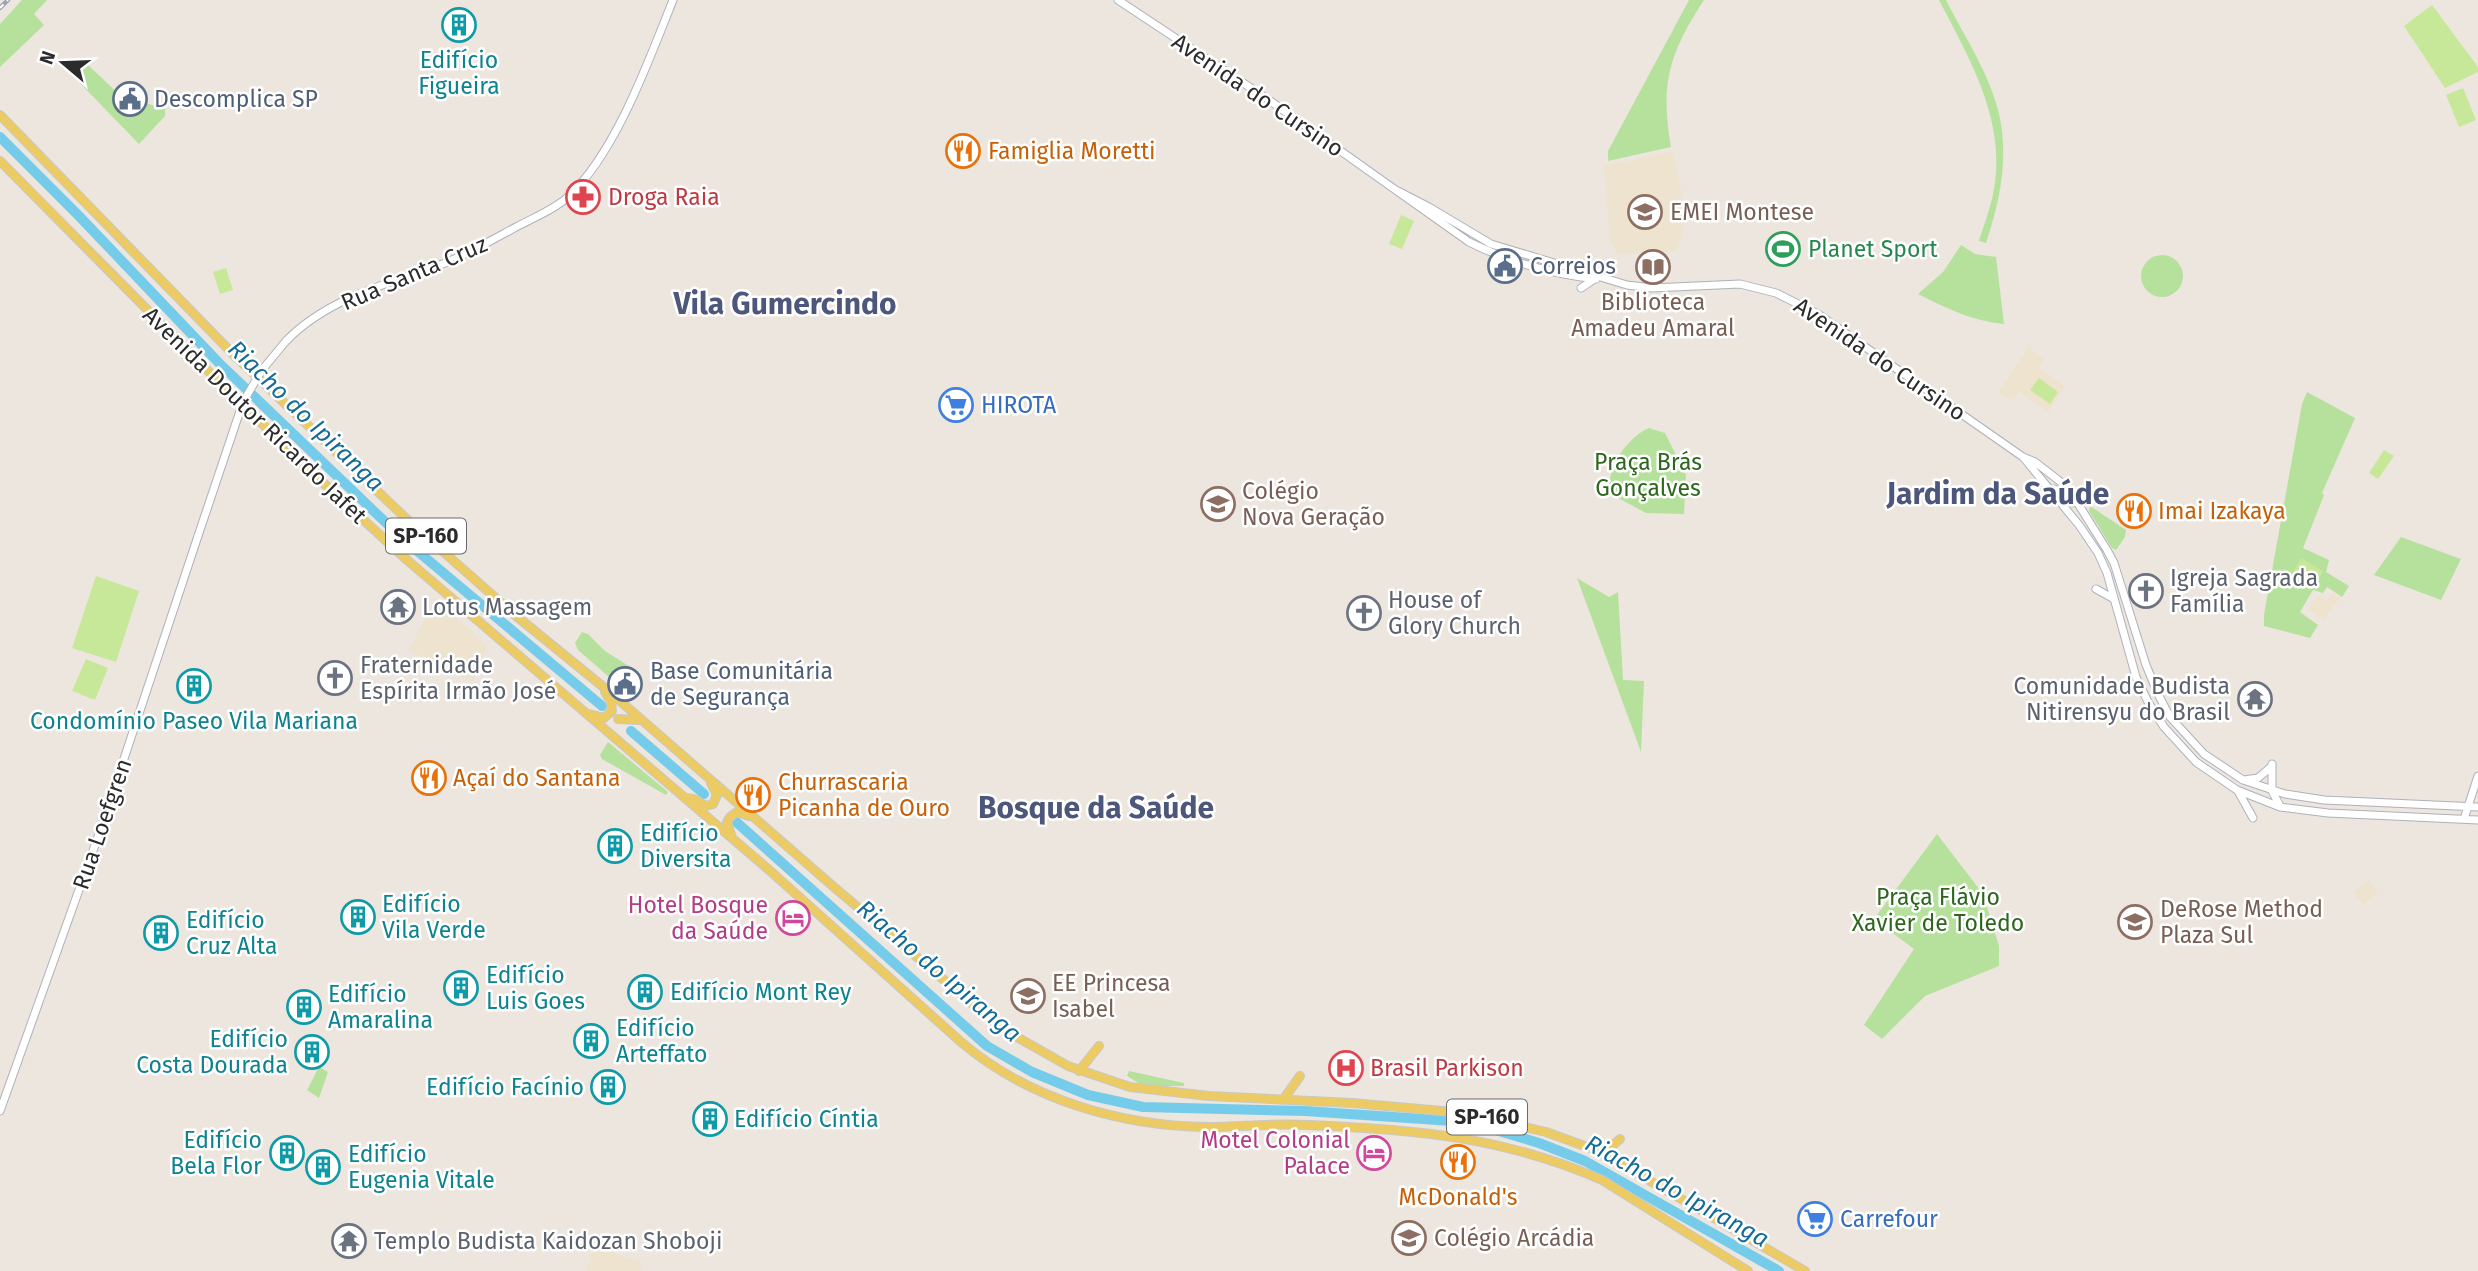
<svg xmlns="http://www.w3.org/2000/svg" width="2478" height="1271" font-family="'Fira Sans',sans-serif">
	<rect width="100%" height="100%" fill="#ede6de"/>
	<!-- education -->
	<path fill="#ede3ce" d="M 1673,151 L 1682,195 L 1683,229 L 1677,252 L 1618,254 L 1610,239 L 1604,166 Z
		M 2028,347 L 2045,359 L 2039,369 L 2065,386 L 2048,412 L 2019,392 L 2013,401 L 1998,392 Z
		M 2332,593 L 2340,598 L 2324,620 L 2308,610 L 2318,595 L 2327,601 Z
		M 436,598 L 487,647 L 474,680 L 471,682 L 409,650 Z
		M 2368,880 L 2378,892 L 2364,905 L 2353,892 Z
		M 595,1246 L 642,1263 L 640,1271 L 586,1271 Z"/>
	<!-- green -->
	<path fill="#b5e19d" d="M 22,0 L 47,0 L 34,14 L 44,25 L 0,67 L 0,24 Z
		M 1689,0 L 1704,0 C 1669,54 1660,83 1671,147 L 1608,161 L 1608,151 Z
		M 1939,0 L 1946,0 C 1964,36 1990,74 1999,114 C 2009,158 2000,201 1986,243 L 1979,241 C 1984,225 1990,209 1993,194 C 2008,123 1970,60 1939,0 Z
		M 87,64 L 123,98 L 165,108 L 165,116 L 139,144 L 74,77 Z
		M 1961,245 L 1975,254 L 1996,257 L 2004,324 C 1972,321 1946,308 1918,294 L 1943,272 Z
		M2141 276a21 21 0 1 1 42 0a21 21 0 1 1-42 0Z
		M 2307,392 L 2355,418 L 2322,493 L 2324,495 L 2303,548 L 2329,560 L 2326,572 L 2349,586 L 2342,597 L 2327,587 L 2323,593 L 2313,590 L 2300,612 L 2318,625 L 2310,638 L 2264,626 L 2264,615 L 2302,404 Z
		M 1649,428 L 1665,433 L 1686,475 L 1684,514 L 1646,513 L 1607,492 C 1609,485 1610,477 1612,470 C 1616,455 1635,433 1649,428 Z
		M 2090,506 L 2126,530 L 2125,537 L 2116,550 L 2112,548 L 2089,511 Z
		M 2401,537 L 2461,559 L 2441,600 L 2374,575 Z
		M 1577,578 L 1609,597 L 1618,592 L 1623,680 L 1644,681 L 1641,752 Z
		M 582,632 L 588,634 L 605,651 L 638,672 L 628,688 L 623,689 L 578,650 L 575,643 Z
		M 608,742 L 668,792 L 666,795 L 602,759 L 600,755 Z
		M 1937,834 L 1983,894 L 1999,946 L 1999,966 L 1925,996 L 1882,1039 L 1864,1025 L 1914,949 L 1874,919 Z
		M 319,1067 L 328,1072 L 319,1098 L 307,1090 Z
		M 1129,1071 L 1184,1083 L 1184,1086 L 1169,1086 L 1164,1090 L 1140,1084 L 1127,1076 Z"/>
	<!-- pitch -->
	<path fill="#c7e899" d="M 2432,5 L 2478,67 L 2478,72 L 2445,88 L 2404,26 Z
		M 2463,88 L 2476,120 L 2459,127 L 2446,95 Z
		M 1401,215 L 1414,221 L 1402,249 L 1389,244 Z
		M 226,268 L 233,290 L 220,294 L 213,272 Z
		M 2039,378 L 2058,392 L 2050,404 L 2030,390 Z
		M 2384,450 L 2394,456 L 2378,479 L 2369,473 Z
		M 2301,558 L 2323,571 L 2316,584 L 2294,571 Z
		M 96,576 L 139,591 L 116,662 L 72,648 Z
		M 86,659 L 108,668 L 95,700 L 72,691 Z"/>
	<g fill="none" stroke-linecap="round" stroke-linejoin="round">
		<!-- river -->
		<path stroke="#75ccea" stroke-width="10" d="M 0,137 L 79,216 L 219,363 L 403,539 L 602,706
			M 631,731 L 704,794
			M 734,820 L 987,1046 L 1032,1072 L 1088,1095 L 1143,1107 L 1305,1111 L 1452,1121 L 1492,1129 L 1539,1143 L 1585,1161 L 1779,1271"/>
		<!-- secondary casing -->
		<g stroke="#aeb1bb" stroke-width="9">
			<path id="secondary" d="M 1118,0 L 1266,98 L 1469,242 C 1507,261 1553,274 1596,279
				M 1398,191 L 1429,207 L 1491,244 L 1627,285 L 1652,288 L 1740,284 L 1776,293 L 1818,314 L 2023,457 L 2035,462 L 2062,483 L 2077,502 L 2107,550 L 2114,563 L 2146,665 L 2158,694 L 2170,717 L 2204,754 L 2243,780 L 2285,794 L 2324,800 L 2478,807
				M 1581,288 L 1593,280
				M 286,341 C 325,301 381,285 432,268 C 463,257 490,241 518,226 C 535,217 555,209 569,196 C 616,152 649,60 673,0
				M 2023,457 L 2079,525 L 2098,553 L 2107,573 L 2136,677 L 2149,704 L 2164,727 L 2196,762 L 2237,790 L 2280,807 L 2328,813 L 2478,820
				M 2054,489 L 2071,503 L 2077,502
				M 2096,589 L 2114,599
				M 2272,764 L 2272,791 L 2280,806
				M 2244,780 L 2258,778 L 2271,767
				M 2238,791 L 2253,818
				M 2464,819 L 2478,776
				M 0,1111 L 100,831 L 198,536"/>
		</g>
		<!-- primary casing -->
		<g stroke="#c8c8c8" stroke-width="10">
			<path id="primary" d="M 0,115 L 235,356 L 413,525 L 515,615 L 612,694 L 835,888 L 1001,1028 L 1068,1066 L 1130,1087 L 1209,1096 L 1352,1103 L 1465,1113 L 1546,1132 L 1590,1148 L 1614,1160 L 1805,1271
				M 0,161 L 214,377 L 319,479 L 407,560 L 768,869 L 961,1042 C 1028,1099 1120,1126 1207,1127 C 1240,1127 1274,1123 1308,1125 C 1412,1129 1505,1137 1602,1180 L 1748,1271
				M 589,714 L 604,718 L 612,711 L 611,702 L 605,692
				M 618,719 L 638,720
				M 686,798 L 694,799 L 706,806 L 713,804 L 717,795 L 711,783
				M 732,838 L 727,822 L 730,817 L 737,812 L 749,816
				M 1079,1071 L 1099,1046
				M 1283,1100 L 1300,1076
				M 1597,1152 L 1612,1146 L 1620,1139"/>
		</g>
		<!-- secondary -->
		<use href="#secondary" stroke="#fff" stroke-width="7"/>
		<!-- primary -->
		<use href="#primary" stroke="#eccb64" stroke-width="8"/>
		<!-- rail casing -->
		<g stroke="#a1a4b5" stroke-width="4.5">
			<path id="rail" d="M 0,8 L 8,0"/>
		</g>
		<!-- rail -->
		<use href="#rail" stroke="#fff" stroke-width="2" stroke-dasharray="5" stroke-linecap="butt"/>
		<!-- secondary-bridge casing -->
		<g stroke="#aeb1bb" stroke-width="9" stroke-linecap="butt">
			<path id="secondary-bridge" d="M 198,536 L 243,402 L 262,370 L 286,341"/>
		</g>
		<!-- secondary-bridge -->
		<use href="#secondary-bridge" stroke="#fff" stroke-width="7"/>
	</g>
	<!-- icons -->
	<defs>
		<g id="building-ring" transform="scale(1.75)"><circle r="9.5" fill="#fff" stroke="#0f9aa8" stroke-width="1.5"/><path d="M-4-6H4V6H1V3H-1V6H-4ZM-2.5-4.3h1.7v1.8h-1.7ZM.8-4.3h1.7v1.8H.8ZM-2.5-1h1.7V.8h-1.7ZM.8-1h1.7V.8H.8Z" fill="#0f9aa8"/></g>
		<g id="civic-ring" transform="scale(1.75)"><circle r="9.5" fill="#fff" stroke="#5c6f8a" stroke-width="1.5"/><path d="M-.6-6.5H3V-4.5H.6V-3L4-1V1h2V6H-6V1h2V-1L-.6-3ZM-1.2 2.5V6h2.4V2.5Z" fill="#5c6f8a"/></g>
		<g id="restaurant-ring" transform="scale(1.75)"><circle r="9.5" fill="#fff" stroke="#e8710a" stroke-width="1.5"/><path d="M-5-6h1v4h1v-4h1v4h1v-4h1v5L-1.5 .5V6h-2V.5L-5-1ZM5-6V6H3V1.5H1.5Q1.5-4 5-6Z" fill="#e8710a"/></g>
		<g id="pharmacy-ring" transform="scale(1.75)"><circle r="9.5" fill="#fff" stroke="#e0444e" stroke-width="1.5"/><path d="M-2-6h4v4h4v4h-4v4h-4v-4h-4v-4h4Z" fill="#e0444e"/></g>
		<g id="school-ring" transform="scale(1.75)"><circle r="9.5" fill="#fff" stroke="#8d6e63" stroke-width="1.5"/><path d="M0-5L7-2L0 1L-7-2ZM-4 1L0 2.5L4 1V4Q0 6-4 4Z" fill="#8d6e63"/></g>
		<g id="stadium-ring" transform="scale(1.75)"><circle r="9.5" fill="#fff" stroke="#2e9e5b" stroke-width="1.5"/><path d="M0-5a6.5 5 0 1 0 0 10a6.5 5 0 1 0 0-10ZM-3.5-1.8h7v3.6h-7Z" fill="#2e9e5b"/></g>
		<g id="library-ring" transform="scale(1.75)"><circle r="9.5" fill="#fff" stroke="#8d6e63" stroke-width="1.5"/><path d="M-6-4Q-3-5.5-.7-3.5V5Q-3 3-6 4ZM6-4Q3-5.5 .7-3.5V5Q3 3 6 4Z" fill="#8d6e63"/></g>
		<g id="supermarket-ring" transform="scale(1.75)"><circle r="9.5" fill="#fff" stroke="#3f7fe0" stroke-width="1.5"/><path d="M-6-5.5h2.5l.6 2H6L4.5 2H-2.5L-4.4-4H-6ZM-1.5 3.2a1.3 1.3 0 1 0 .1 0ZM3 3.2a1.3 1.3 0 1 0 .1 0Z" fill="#3f7fe0"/></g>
		<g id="church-ring" transform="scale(1.75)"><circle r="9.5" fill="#fff" stroke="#6b7280" stroke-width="1.5"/><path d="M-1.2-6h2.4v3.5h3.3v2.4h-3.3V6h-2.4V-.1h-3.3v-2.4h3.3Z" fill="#6b7280"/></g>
		<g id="temple-ring" transform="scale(1.75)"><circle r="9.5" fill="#fff" stroke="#6b7280" stroke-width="1.5"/><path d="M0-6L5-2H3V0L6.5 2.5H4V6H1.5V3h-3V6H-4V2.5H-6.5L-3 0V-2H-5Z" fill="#6b7280"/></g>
		<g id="hotel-ring" transform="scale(1.75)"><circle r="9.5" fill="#fff" stroke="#d1479c" stroke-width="1.5"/><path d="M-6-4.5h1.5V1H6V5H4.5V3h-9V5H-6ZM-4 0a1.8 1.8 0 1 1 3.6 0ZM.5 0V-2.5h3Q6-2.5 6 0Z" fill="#d1479c"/></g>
		<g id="university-ring" transform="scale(1.75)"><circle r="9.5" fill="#fff" stroke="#8d6e63" stroke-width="1.5"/><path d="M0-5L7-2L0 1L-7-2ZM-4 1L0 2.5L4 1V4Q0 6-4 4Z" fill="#8d6e63"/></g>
		<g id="hospital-ring" transform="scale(1.75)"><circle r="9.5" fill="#fff" stroke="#e0444e" stroke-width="1.5"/><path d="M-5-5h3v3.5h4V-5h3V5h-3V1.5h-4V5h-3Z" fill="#e0444e"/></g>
	</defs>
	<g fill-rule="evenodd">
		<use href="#building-ring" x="459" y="25"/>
		<use href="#civic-ring" x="130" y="99"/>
		<use href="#restaurant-ring" x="963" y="151"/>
		<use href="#pharmacy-ring" x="583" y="197"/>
		<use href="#school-ring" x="1645" y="212"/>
		<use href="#stadium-ring" x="1783" y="249"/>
		<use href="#civic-ring" x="1505" y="266"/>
		<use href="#library-ring" x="1653" y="267"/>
		<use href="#supermarket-ring" x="956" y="405"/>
		<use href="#school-ring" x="1218" y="504"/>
		<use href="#restaurant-ring" x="2134" y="511"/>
		<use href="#church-ring" x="2146" y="591"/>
		<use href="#temple-ring" x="398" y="607"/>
		<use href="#church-ring" x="1364" y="613"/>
		<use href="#church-ring" x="335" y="678"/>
		<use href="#civic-ring" x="625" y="684"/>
		<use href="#building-ring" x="194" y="686"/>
		<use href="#temple-ring" x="2255" y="699"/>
		<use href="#restaurant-ring" x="429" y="778"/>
		<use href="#restaurant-ring" x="753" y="795"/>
		<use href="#building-ring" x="615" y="846"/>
		<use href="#building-ring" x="358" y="917"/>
		<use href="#hotel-ring" x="793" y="918"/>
		<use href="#university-ring" x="2135" y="922"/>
		<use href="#building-ring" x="161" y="933"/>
		<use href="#building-ring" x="461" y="988"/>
		<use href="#building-ring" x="645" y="992"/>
		<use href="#school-ring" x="1028" y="996"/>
		<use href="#building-ring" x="304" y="1007"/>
		<use href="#building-ring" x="591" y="1041"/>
		<use href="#building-ring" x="312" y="1052"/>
		<use href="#hospital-ring" x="1346" y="1068"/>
		<use href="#building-ring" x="608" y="1087"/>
		<use href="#building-ring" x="710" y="1119"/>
		<use href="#building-ring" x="287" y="1153"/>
		<use href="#hotel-ring" x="1374" y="1153"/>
		<use href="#restaurant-ring" x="1458" y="1162"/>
		<use href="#building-ring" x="323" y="1167"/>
		<use href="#supermarket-ring" x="1815" y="1219"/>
		<use href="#school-ring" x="1409" y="1238"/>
		<use href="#temple-ring" x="349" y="1241"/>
	</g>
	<g text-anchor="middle" stroke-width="5" stroke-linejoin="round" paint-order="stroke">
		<!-- shield labels -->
		<g fill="#fff" stroke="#6b6b6b" stroke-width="2">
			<rect x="386" y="518.5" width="80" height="35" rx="5"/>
			<rect x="1447" y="1099.5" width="80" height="35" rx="5"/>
		</g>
		<g font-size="21" font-weight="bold" fill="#2b2b2b">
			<text x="426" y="543">SP-160</text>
			<text x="1487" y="1124">SP-160</text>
		</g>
		<!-- culture labels -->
		<g font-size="23" fill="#0d838f" stroke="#fff" text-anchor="start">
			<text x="459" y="68" text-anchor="middle">Edifício<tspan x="459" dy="26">Figueira</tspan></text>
			<text x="194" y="729" text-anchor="middle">Condomínio Paseo Vila Mariana</text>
			<text x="640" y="841">Edifício<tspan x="640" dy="26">Diversita</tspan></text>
			<text x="382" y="912">Edifício<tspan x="382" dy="26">Vila Verde</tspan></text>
			<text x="186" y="928">Edifício<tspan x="186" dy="26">Cruz Alta</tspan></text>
			<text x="486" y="983">Edifício<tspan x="486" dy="26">Luis Goes</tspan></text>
			<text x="670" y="1000">Edifício Mont Rey</text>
			<text x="328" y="1002">Edifício<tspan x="328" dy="26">Amaralina</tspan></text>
			<text x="616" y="1036">Edifício<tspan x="616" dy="26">Arteffato</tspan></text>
			<text x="288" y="1047" text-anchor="end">Edifício<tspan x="288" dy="26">Costa Dourada</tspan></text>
			<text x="584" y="1095" text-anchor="end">Edifício Facínio</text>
			<text x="734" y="1127">Edifício Cíntia</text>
			<text x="262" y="1148" text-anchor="end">Edifício<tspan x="262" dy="26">Bela Flor</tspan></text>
			<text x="348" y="1162">Edifício<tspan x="348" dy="26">Eugenia Vitale</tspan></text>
		</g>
		<!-- street labels -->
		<g font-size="23" fill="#2b2b2b" stroke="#fff">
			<text transform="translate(1258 95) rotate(34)" y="8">Avenida do Cursino</text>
			<text transform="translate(414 273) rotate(-23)" y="8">Rua Santa Cruz</text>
			<text transform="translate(1880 359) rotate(34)" y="8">Avenida do Cursino</text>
			<text transform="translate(255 415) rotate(44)" y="8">Avenida Doutor Ricardo Jafet</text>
			<text transform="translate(102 824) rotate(-71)" y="8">Rua Loefgren</text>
		</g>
		<!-- service labels -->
		<g font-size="23" fill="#4e5e75" stroke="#fff" text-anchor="start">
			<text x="154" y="107">Descomplica SP</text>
			<text x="1530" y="274">Correios</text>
			<text x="650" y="679">Base Comunitária<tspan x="650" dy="26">de Segurança</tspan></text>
		</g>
		<!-- food labels -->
		<g font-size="23" fill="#c56008" stroke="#fff" text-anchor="start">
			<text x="988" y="159">Famiglia Moretti</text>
			<text x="2158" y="519">Imai Izakaya</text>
			<text x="453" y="786">Açaí do Santana</text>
			<text x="778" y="790">Churrascaria<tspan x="778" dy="26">Picanha de Ouro</tspan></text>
			<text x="1458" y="1205" text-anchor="middle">McDonald's</text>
		</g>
		<!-- health labels -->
		<g font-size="23" fill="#be3a42" stroke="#fff" text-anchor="start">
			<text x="608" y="205">Droga Raia</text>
			<text x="1370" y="1076">Brasil Parkison</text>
		</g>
		<!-- education labels -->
		<g font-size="23" fill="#785e54" stroke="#fff" text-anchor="start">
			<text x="1670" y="220">EMEI Montese</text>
			<text x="1653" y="310" text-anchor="middle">Biblioteca<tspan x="1653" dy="26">Amadeu Amaral</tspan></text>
			<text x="1242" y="499">Colégio<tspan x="1242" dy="26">Nova Geração</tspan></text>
			<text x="2160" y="917">DeRose Method<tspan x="2160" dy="26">Plaza Sul</tspan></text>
			<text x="1052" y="991">EE Princesa<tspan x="1052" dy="26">Isabel</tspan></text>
			<text x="1434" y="1246">Colégio Arcádia</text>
		</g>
		<!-- leisure labels -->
		<g font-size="23" fill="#27864d" stroke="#fff" text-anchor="start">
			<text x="1808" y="257">Planet Sport</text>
		</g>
		<!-- shop labels -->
		<g font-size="23" fill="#366cbe" stroke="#fff" text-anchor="start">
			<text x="981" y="413">HIROTA</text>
			<text x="1840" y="1227">Carrefour</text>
		</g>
		<!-- park labels -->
		<g font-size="23" fill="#2d661d" stroke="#fff">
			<text x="1648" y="470">Praça Brás<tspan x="1648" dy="26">Gonçalves</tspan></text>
			<text x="1938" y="905">Praça Flávio<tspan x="1938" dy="26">Xavier de Toledo</tspan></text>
		</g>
		<!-- worship labels -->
		<g font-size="23" fill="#5b616d" stroke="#fff" text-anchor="start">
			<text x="2170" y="586">Igreja Sagrada<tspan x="2170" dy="26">Família</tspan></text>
			<text x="1388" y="608">House of<tspan x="1388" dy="26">Glory Church</tspan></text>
			<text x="422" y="615">Lotus Massagem</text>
			<text x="360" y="673">Fraternidade<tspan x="360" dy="26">Espírita Irmão José</tspan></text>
			<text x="2230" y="694" text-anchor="end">Comunidade Budista<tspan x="2230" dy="26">Nitirensyu do Brasil</tspan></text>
			<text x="374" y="1249">Templo Budista Kaidozan Shoboji</text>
		</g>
		<!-- hotel labels -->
		<g font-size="23" fill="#b23c85" stroke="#fff" text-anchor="end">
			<text x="768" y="913">Hotel Bosque<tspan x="768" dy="26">da Saúde</tspan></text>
			<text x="1350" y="1148">Motel Colonial<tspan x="1350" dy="26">Palace</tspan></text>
		</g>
		<!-- water labels -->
		<g font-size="24" font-style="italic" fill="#126b98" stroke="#fff">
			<text transform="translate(306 416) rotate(44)" y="8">Riacho do Ipiranga</text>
			<text transform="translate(939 971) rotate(40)" y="8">Riacho do Ipiranga</text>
			<text transform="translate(1677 1191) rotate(29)" y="8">Riacho do Ipiranga</text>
		</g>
		<!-- district labels -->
		<g font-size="30" font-weight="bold" fill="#4d567b" stroke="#fff">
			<text x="785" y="314">Vila Gumercindo</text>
			<text x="1998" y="504">Jardim da Saúde</text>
			<text x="1096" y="818">Bosque da Saúde</text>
		</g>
	</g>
	<!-- north arrow -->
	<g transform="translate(63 63) rotate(289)" stroke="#ffffff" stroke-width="5" paint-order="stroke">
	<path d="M0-5L12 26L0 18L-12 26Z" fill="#2b2b2b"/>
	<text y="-10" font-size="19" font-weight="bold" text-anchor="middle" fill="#2b2b2b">N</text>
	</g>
</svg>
